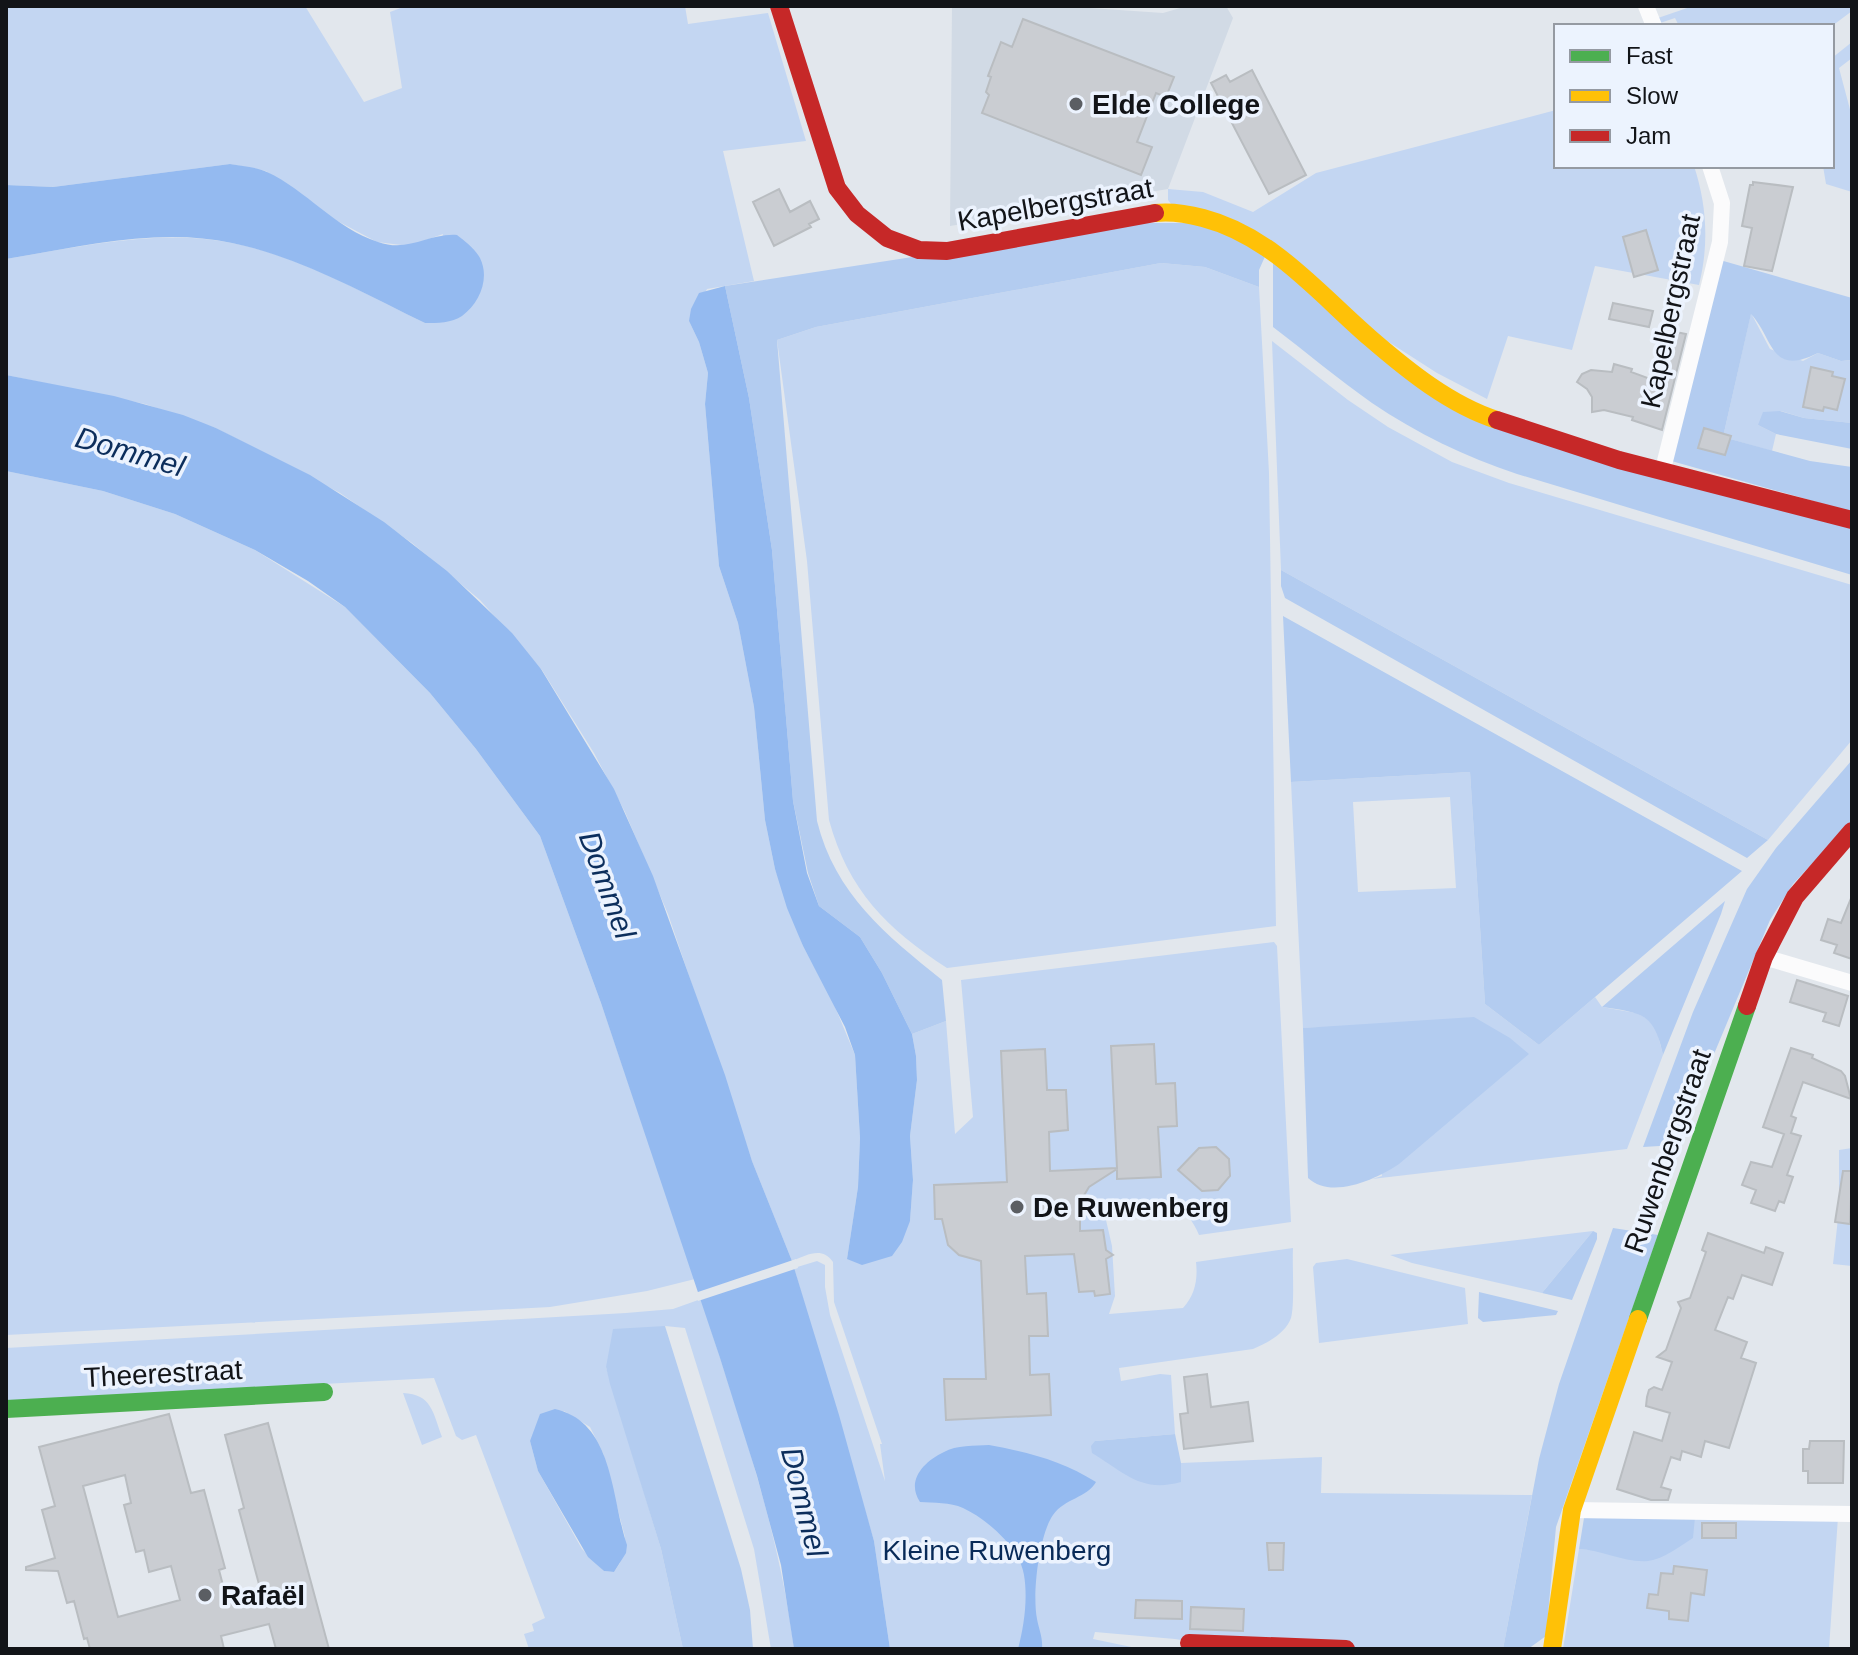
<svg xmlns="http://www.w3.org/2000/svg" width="1858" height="1655" font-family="Arial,sans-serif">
	<rect width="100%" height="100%" fill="#e2e7ed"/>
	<!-- built -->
	<path fill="#d1dae5" d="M 952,6 L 1061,6 L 1163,13 L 1187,6 L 1226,6 L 1233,18 L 1168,189 L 950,226 Z"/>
	<!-- green -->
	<path fill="#c3d6f2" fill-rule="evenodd" d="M 6,6 L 305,6 L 364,102 L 402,88 L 390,12 L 406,6 L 685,6 L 688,24 L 768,13 L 806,141 L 723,151 L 754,281 L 707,289 L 689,321 L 699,342 L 708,373 L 705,404 L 719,566 L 738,623 L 754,707 L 765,820 L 775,869 L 803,946 L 833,1002 L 855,1055 L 860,1138 L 858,1187 L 847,1259 L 910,1221 L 913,1180 L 910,1136 L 917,1080 L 916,1056 L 912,1034 L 946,1021 L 955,1134 L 973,1117 L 961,980 L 1274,942 L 1277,946 L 1291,1222 L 1199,1235 C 1182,1192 1141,1201 1103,1207 L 1112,1246 L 1115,1296 L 1109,1314 L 1183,1308 C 1195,1295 1198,1279 1196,1262 L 1293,1248 C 1292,1266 1295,1303 1291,1318 C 1286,1333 1266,1344 1253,1349 L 1119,1368 L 1121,1381 L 1160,1374 L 1171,1375 L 1175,1434 L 1095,1441 L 1180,1482 L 1181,1463 L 1322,1457 L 1321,1493 L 1532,1495 L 1503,1649 L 1217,1646 L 1175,1639 L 1095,1632 L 1093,1639 L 1141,1649 L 890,1649 L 874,1541 L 794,1268 L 817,1261 L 825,1265 L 825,1287 L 830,1315 L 885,1481 L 880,1444 L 882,1444 L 834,1302 L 833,1262 C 822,1246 807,1255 792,1261 L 752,1161 L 668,914 L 625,812 L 594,753 L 542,670 L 480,600 L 412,543 L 340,493 L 216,428 L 145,404 L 6,375 L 6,259 C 79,247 158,228 232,243 C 300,256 363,293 425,323 L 443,234 L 409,246 L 377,242 L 328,216 L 266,171 L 230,164 L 53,187 L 6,185 Z
		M 1693,6 L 1852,6 L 1852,11 L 1832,26 L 1679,26 L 1675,18 L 1660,23 L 1658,18 Z
		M 1852,42 L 1852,58 L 1839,68 L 1852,117 L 1852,192 L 1826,184 L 1823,166 L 1832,166 L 1832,58 Z
		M 1556,110 L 1556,166 L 1694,166 C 1707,205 1709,245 1699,285 L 1595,266 L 1572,350 L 1508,336 L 1487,399 L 1437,373 L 1367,328 L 1295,261 L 1175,209 L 1168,200 L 1168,189 L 1203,192 L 1253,212 L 1316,173 Z
		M 1161,263 L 1205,267 L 1259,287 L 1269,473 L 1276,926 L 947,968 C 887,929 848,890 829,820 L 807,561 L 777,340 L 816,327 Z
		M 1751,313 L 1770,349 L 1803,361 L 1818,353 L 1841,361 L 1852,360 L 1852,423 L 1804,418 L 1781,411 L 1758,425 L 1776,434 L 1772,451 L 1723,437 Z
		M 1272,341 L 1348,400 L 1388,427 L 1452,462 L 1509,483 L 1852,585 L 1852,740 L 1768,840 L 1281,570 Z
		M 6,471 L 103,491 L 175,514 L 255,550 L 345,607 L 430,693 L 476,749 L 540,836 L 601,1003 L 695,1279 L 647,1291 L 550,1307 L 6,1335 Z
		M 1470,772 L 1485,1004 L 1539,1045 L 1595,997 L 1602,1007 L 1636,1013 L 1646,1018 L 1656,1028 L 1663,1055 L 1627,1149 L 1372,1179 L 1382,1176 L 1362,1026 L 1303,1028 L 1291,782 ZM 1450,797 L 1456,888 L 1358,892 L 1353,802 Z
		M 1852,1148 L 1852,1266 L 1833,1264 L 1839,1209 L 1839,1150 Z
		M 1593,1231 L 1542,1293 L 1412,1263 L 1390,1255 Z
		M 1347,1259 L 1465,1288 L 1468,1324 L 1319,1343 L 1313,1267 L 1316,1263 Z
		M 701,1299 C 738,1414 779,1529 794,1649 L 771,1649 L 754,1549 L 685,1328 L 665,1326 L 606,1367 L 661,1549 L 683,1649 L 529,1649 L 524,1634 L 534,1631 L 532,1624 L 545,1618 L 476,1435 L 462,1440 L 456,1436 L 434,1378 L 6,1401 L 6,1348 L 626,1313 L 673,1309 ZM 564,1411 L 590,1427 L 603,1453 L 625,1537 L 620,1563 L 614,1572 L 604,1571 L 582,1549 L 538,1471 L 530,1441 Z
		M 403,1393 C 432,1394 433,1413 442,1437 L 422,1445 Z
		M 1695,1517 L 1838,1517 L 1829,1649 L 1563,1649 L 1579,1549 L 1595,1550 L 1628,1559 Z"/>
	<!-- forest -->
	<path fill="#b3ccf0" d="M 1132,223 L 1209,223 L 1267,252 L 1259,270 L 1259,287 L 1205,267 L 1161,263 L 816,327 L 777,340 L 817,821 C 835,894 886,935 942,980 L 946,1021 L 912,1034 L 882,973 L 860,937 L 819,906 L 808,873 L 793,801 L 772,550 L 749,398 L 725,286 Z
		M 1273,256 L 1444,402 L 1852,526 L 1852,575 L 1517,474 C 1466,457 1416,433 1372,403 C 1338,379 1306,352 1273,327 Z
		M 1720,260 L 1852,298 L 1851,360 L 1841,361 L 1818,353 C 1770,377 1774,339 1751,314 L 1723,437 L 1810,461 L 1852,467 L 1852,512 L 1668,460 Z
		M 1780,411 L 1804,418 L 1852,423 L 1852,449 L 1776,434 L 1758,425 L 1763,412 Z
		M 1281,570 L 1768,840 L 1747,858 L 1285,598 L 1281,586 Z
		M 1283,616 L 1742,871 L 1539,1045 L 1485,1004 L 1470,772 L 1291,782 Z
		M 1852,760 L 1852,821 L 1793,884 L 1770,920 L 1676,1145 L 1643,1147 L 1693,1012 L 1747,889 L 1776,848 Z
		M 1725,901 L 1721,914 L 1663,1055 C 1654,1012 1641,1013 1602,1007 Z
		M 1474,1017 L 1510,1038 L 1529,1054 L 1399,1164 C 1377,1179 1331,1200 1308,1178 L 1303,1028 Z
		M 1613,1228 L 1658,1235 L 1556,1527 L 1546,1636 L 1528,1649 L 1503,1649 L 1539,1459 L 1559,1384 Z
		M 1593,1231 L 1597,1233 L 1597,1239 L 1572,1300 L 1542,1293 Z
		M 1479,1292 L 1558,1311 L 1556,1315 L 1483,1322 L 1478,1318 Z
		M 665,1326 L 741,1569 L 750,1610 L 753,1649 L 683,1649 L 661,1549 L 610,1384 L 606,1367 L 613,1329 Z
		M 1175,1434 L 1181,1463 L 1181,1482 C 1141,1493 1125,1473 1092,1453 L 1091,1446 L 1095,1441 Z
		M 1695,1517 L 1693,1538 C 1680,1546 1664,1559 1648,1561 C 1625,1563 1602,1550 1579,1549 L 1584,1518 Z"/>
	<!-- water -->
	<path fill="#94baf0" d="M 230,164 C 242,166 256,167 267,172 C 306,190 335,228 378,242 C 409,253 428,233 457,235 C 465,241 475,249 480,258 C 490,278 480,303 462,316 C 452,323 437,323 425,323 C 363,293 300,257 232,243 C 158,227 79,247 6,259 L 6,185 L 53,187 Z
		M 725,286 L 749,398 L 772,550 L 793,801 L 807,873 L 819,906 L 860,937 L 882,973 L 912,1034 L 916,1056 L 917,1080 L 910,1136 L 913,1180 L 910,1221 L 902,1242 L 892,1256 L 862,1265 L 847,1259 L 858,1187 L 860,1138 L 855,1055 L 845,1027 L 803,946 L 787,908 L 775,869 L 765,820 L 754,707 L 738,623 L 719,566 L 705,404 L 708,373 L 699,342 L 689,321 L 691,309 L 699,293 Z
		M 6,375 L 114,396 L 183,415 L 216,428 L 310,475 L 384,522 L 447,571 L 512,633 L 541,669 L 614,789 L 653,876 L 725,1075 L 752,1161 L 792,1261 L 839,1415 L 874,1541 L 890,1649 L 794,1649 L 781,1565 L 757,1476 L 720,1358 L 601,1003 L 540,836 L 476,749 L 430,693 L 345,607 L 308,581 L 255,550 L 175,514 L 103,491 L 6,471 Z
		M 555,1409 C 614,1422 611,1498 627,1545 L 626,1553 L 614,1572 L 604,1571 L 588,1557 L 538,1471 L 530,1441 L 540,1414 Z
		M 989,1445 C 1028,1452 1063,1461 1096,1482 C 1087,1498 1065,1498 1053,1515 C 1039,1535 1032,1594 1037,1619 C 1039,1630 1043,1637 1042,1649 L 1018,1649 C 1024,1626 1028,1599 1024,1575 C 1020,1548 987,1519 963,1508 C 950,1502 934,1503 920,1502 C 906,1481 923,1462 944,1452 C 956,1445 975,1446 989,1445 Z"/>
	<!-- pier -->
	<path fill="#e2e7ed" d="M 796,1259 L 798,1268 L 698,1301 L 695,1293 Z"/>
	<!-- building -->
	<path fill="#cacdd2" stroke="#b9bdc1" stroke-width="2" fill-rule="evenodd" d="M 1023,19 L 1174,77 L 1166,97 L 1156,93 L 1137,142 L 1152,147 L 1141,175 L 982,113 L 989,95 L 986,92 L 991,77 L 988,76 L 1001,42 L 1012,47 Z
		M 1252,70 L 1306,175 L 1269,194 L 1211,83 L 1226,75 L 1230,82 Z
		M 1753,182 L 1793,187 L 1772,271 L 1744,266 L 1752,228 L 1742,226 L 1750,185 L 1753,185 Z
		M 779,189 L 790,212 L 810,201 L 819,219 L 809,224 L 811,227 L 774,246 L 753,202 Z
		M 1646,230 L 1658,270 L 1634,277 L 1623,237 Z
		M 1613,303 L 1653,311 L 1649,327 L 1609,319 Z
		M 1671,331 L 1686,334 L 1662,430 L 1632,420 L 1633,417 L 1604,410 L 1592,412 L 1592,397 L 1587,389 L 1577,382 L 1582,374 L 1591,370 L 1612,372 L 1614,364 L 1632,369 L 1631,372 L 1661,383 Z
		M 1811,367 L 1833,372 L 1832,376 L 1845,379 L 1837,410 L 1824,407 L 1823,411 L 1803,407 Z
		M 1704,428 L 1731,436 L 1725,455 L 1698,448 Z
		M 1852,896 L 1852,959 L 1834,953 L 1837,945 L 1821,940 L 1828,919 L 1841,923 Z
		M 1797,980 L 1848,996 L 1839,1026 L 1823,1021 L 1826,1013 L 1790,1002 Z
		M 1154,1044 L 1156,1084 L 1175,1083 L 1177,1126 L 1158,1127 L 1161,1177 L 1117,1179 L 1117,1169 L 1089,1187 L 1080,1202 L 1080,1231 L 1103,1230 L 1106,1250 L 1113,1255 L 1106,1259 L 1110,1294 L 1095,1296 L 1094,1291 L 1079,1292 L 1074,1254 L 1025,1256 L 1027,1294 L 1046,1293 L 1048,1336 L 1029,1336 L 1030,1375 L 1049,1374 L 1051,1415 L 946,1420 L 944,1379 L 986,1379 L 981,1261 L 959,1255 L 948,1245 L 942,1219 L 935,1219 L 934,1185 L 1007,1182 L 1001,1051 L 1045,1049 L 1047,1090 L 1066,1090 L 1068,1130 L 1049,1132 L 1050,1171 L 1117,1168 L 1111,1046 Z
		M 1791,1048 L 1813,1055 L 1812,1058 L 1841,1071 L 1845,1076 L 1851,1099 L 1803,1082 L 1791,1116 L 1796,1118 L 1791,1133 L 1801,1136 L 1787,1175 L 1793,1177 L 1784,1203 L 1779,1201 L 1775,1211 L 1751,1203 L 1756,1190 L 1742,1185 L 1751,1162 L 1772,1167 L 1784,1134 L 1763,1127 Z
		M 1216,1147 L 1229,1159 L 1230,1176 L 1218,1190 L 1202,1191 L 1178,1170 L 1199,1148 Z
		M 1843,1171 L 1852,1171 L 1850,1224 L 1835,1222 Z
		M 1708,1233 L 1764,1253 L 1766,1247 L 1783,1253 L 1772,1285 L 1742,1275 L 1733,1299 L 1728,1297 L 1715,1330 L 1747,1342 L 1741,1358 L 1756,1363 L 1729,1448 L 1705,1441 L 1701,1457 L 1682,1451 L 1680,1460 L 1671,1457 L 1661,1487 L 1671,1490 L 1668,1500 L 1651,1500 L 1617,1489 L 1634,1432 L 1662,1441 L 1670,1413 L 1646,1406 L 1647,1397 L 1649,1390 L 1654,1387 L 1662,1390 L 1672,1362 L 1657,1357 L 1666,1350 L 1681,1308 L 1678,1302 L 1690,1298 L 1706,1252 L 1702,1250 Z
		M 1207,1374 L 1211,1407 L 1248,1402 L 1253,1441 L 1184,1449 L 1180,1414 L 1188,1413 L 1184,1377 Z
		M 169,1414 L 191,1493 L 204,1490 L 225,1568 L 219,1570 L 226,1597 L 260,1588 L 239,1510 L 244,1508 L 225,1435 L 268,1423 L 329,1649 L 276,1649 L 269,1624 L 221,1636 L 224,1649 L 90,1649 L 87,1638 L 84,1639 L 74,1601 L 67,1603 L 58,1571 L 26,1570 L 26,1567 L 55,1558 L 42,1510 L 55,1506 L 39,1447 ZM 125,1475 L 131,1503 L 124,1505 L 136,1552 L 144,1550 L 149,1572 L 171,1566 L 180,1600 L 118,1617 L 83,1486 Z
		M 1810,1441 L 1844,1441 L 1843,1483 L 1808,1483 L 1808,1471 L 1803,1471 L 1803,1449 L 1809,1449 Z
		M 1702,1523 L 1736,1523 L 1736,1538 L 1702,1538 Z
		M 1267,1543 L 1284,1543 L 1283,1570 L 1269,1570 Z
		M 1674,1566 L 1707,1570 L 1704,1595 L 1691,1593 L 1688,1621 L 1669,1619 L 1669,1611 L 1647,1608 L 1649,1594 L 1658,1595 L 1661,1573 L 1673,1574 Z
		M 1136,1600 L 1182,1601 L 1182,1619 L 1135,1618 Z
		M 1191,1607 L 1244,1609 L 1243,1631 L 1190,1629 Z"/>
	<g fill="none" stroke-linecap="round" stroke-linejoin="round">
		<!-- street -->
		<path stroke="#fbfbfc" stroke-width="16" d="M 1646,6 L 1654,26
			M 1663,469 L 1720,242 L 1722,203 L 1710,166
			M 1764,957 L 1852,983
			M 1572,1510 L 1852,1514"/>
		<!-- fast -->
		<path stroke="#4caf50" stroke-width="18" d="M 1638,1319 L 1747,1006
			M 6,1409 L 324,1392"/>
		<!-- slow -->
		<path stroke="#ffc107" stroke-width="18" d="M 1155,213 C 1171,211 1188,214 1203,218 C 1272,236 1318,293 1370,338 C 1407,370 1450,405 1497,420
			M 1552,1649 L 1572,1510 L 1638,1319"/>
		<!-- jam -->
		<path stroke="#c62828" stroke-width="18" d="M 779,6 L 837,188 L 857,214 L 887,238 L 919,250 L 947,251 L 1155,213
			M 1497,420 L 1619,460 L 1852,520
			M 1747,1006 L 1764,957 L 1795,897 L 1852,831
			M 1189,1643 L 1346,1649"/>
	</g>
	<!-- markers -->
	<g fill="#5b5e63" stroke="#ecf3fe" stroke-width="3">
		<circle cx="1076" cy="104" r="8"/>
		<circle cx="1017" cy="1207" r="8"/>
		<circle cx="205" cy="1595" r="8"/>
	</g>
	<g text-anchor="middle" stroke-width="7" stroke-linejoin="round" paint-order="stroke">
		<!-- poi labels -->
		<g font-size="28" font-weight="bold" fill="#121418" stroke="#ecf3fe" text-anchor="start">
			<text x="1092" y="114">Elde College</text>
			<text x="1033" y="1217">De Ruwenberg</text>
			<text x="221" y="1605">Rafaël</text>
		</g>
		<!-- street labels -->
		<g font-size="28" fill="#121418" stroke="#ecf3fe">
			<text transform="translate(1055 204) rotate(-10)" y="10">Kapelbergstraat</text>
			<text transform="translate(1670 311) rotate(-78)" y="10">Kapelbergstraat</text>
			<text transform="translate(1667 1151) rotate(-71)" y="10">Ruwenbergstraat</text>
			<text transform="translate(163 1373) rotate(-3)" y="10">Theerestraat</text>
		</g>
		<!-- park labels -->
		<g font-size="28" fill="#082a58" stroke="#ecf3fe">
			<text x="997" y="1560">Kleine Ruwenberg</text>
		</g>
		<!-- water labels -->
		<g font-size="30" font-style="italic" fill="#0c2e5c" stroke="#ecf3fe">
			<text transform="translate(130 452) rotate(16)" y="10">Dommel</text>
			<text transform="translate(607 885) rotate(70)" y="10">Dommel</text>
			<text transform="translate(804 1502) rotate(76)" y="10">Dommel</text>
		</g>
	</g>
	<!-- border -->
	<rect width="1858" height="1655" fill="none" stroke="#121418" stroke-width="16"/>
	<!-- legend -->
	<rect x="1554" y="24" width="280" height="144" fill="#ecf3fe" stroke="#959aa2" stroke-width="2"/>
	<rect x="1570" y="50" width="40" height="12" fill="#4caf50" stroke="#959aa2" stroke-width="2"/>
	<text x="1626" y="64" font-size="24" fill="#121418">Fast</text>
	<rect x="1570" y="90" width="40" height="12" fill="#ffc107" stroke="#959aa2" stroke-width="2"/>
	<text x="1626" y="104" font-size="24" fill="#121418">Slow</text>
	<rect x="1570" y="130" width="40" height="12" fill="#c62828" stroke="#959aa2" stroke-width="2"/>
	<text x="1626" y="144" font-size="24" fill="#121418">Jam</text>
</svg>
